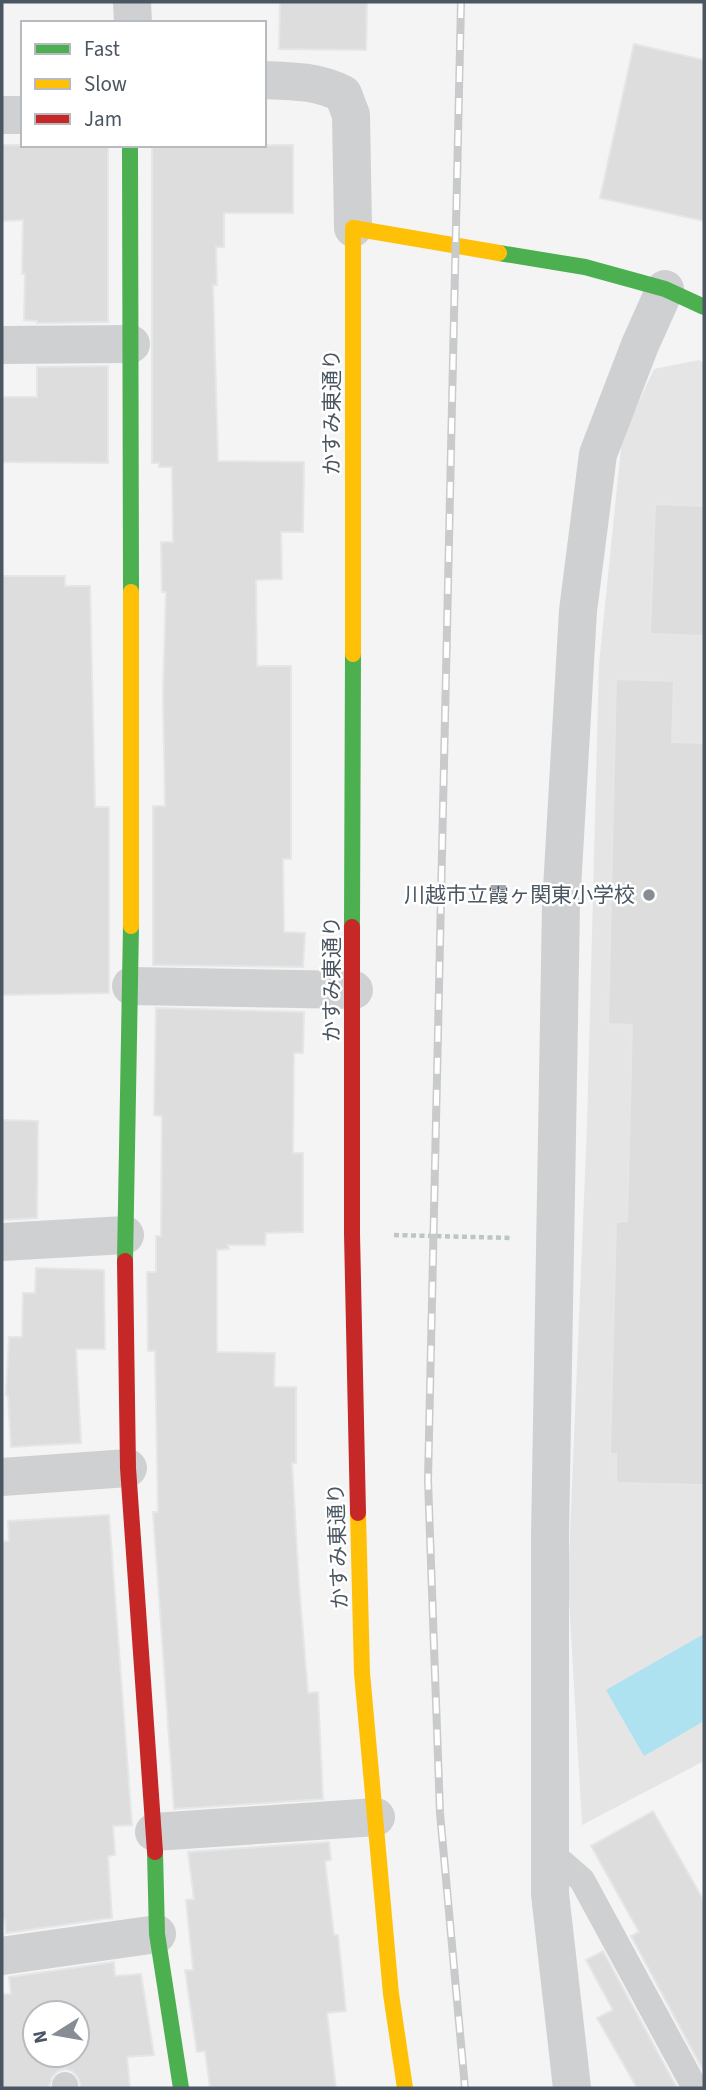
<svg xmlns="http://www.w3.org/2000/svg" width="706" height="2090" font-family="'Source Sans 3','Noto Sans JP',sans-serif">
	<rect width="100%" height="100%" fill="#f4f4f4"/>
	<!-- education -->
	<path fill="#e6e5e6" d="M 699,360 L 704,363 L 704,1761 L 582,1825 L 568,1582 L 587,1126 L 599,664 L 622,438 L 654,369 Z"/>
	<!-- water -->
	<path fill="#aee2f0" d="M 704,1634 L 704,1721 L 644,1756 L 606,1690 Z"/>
	<!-- building -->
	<path fill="#ddddde" stroke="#e5e6e7" stroke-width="2" fill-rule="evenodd" d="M 280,2 L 367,2 L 366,50 L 279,49 Z
		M 634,44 L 704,60 L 704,221 L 600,198 Z
		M 2,145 L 108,145 L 108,322 L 37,323 L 37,321 L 24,320 L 25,274 L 22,274 L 23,220 L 2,221 Z
		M 293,145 L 293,213 L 224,213 L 224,247 L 216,247 L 217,285 L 213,285 L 218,461 L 304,462 L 303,532 L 281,532 L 282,579 L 256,580 L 257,666 L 291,666 L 291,859 L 283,859 L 284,932 L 305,933 L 303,967 L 153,965 L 153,806 L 165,806 L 163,692 L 166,592 L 162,592 L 161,542 L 173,542 L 172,467 L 159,467 L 159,463 L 152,463 L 152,146 Z
		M 108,366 L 108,463 L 2,462 L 2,397 L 37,397 L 37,367 Z
		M 655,504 L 704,506 L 704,636 L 650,634 Z
		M 2,576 L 65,576 L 65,586 L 90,586 L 95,807 L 109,807 L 109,993 L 2,995 Z
		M 616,679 L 674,681 L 672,742 L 704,743 L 704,1485 L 616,1483 L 616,1454 L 610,1454 L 616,1222 L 627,1221 L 632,1025 L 608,1024 Z
		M 156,1008 L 304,1012 L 303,1053 L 294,1053 L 293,1153 L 303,1153 L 303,1232 L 266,1233 L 265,1245 L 228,1245 L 229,1249 L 217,1250 L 217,1352 L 275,1353 L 274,1387 L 296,1387 L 296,1463 L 292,1463 L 299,1585 L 308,1693 L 318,1692 L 323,1799 L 174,1809 L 153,1512 L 158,1512 L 155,1351 L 148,1351 L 147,1272 L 156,1272 L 156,1236 L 161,1236 L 162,1116 L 154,1115 Z
		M 2,1120 L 38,1121 L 37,1218 L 2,1220 Z
		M 36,1268 L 104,1270 L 105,1349 L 76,1349 L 81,1443 L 11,1447 L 8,1395 L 6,1395 L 9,1337 L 22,1337 L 23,1293 L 35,1293 Z
		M 109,1515 L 132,1825 L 113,1826 L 115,1855 L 108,1856 L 112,1918 L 6,1933 L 5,1920 L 2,1921 L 2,1542 L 9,1541 L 8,1521 Z
		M 653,1811 L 704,1901 L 704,2072 L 631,1936 L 639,1932 L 591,1846 Z
		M 329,1842 L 331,1860 L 325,1861 L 334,1935 L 338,1935 L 346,2011 L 327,2013 L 336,2088 L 210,2088 L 205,2051 L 197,2052 L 185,1970 L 193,1970 L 186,1900 L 194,1899 L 188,1852 Z
		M 603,1951 L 677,2088 L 637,2088 L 597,2018 L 613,2010 L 586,1960 Z
		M 114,1962 L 115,1976 L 141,1974 L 154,2055 L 127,2057 L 130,2088 L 81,2088 L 78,2077 L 72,2071 L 66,2069 L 58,2071 L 52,2077 L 49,2088 L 2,2088 L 2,1994 L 11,1994 L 9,1977 ZM 35,2013 L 77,2013 L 77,2055 L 35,2055 Z"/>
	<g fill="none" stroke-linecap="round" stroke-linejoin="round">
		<!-- path -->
		<path stroke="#bcc7c4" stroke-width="4.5" stroke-dasharray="5 3.5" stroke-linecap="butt" d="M 394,1235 L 512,1238"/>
		<!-- lane -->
		<path stroke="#ced0d2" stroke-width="26" d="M 550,1852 L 582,1880 L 695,2088
			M 65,2085 L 65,2088"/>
		<!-- street -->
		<path stroke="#ced0d2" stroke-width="38" d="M 132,2 L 133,23
			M 264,80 C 293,81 317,81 343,94 L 351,115 L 353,228
			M 2,115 L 23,115
			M 2,345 L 131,344
			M 131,986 L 354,990
			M 2,1242 L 125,1235
			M 2,1477 L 128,1468
			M 154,1832 L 376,1817
			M 2,1956 L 157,1934
			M 572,2088 L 550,1894 L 550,1537 L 561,906 L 578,611 L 598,454 L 640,345 L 665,289"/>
		<!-- fast -->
		<path stroke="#4caf50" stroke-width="16" d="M 130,145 L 131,592
			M 499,253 L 585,267 L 665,289 L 704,307
			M 352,927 L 353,654
			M 125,1261 L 131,926
			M 155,1852 L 157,1934 L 181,2088"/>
		<!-- slow -->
		<path stroke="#ffc107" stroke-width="16" d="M 131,592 L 131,926
			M 353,654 L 353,228 L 499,253
			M 358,1513 L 362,1673 L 391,1994 L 405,2088"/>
		<!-- jam -->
		<path stroke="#c62828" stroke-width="16" d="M 352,927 L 352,1234 L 358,1513
			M 125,1261 L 128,1468 L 155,1852"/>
		<!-- rail casing -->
		<g stroke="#c9cacc" stroke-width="8">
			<path id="rail" d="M 461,2 L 428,1480 L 440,1813 L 465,2088"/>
		</g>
		<!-- rail -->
		<use href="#rail" stroke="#fff" stroke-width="5" stroke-dasharray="16" stroke-linecap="butt"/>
	</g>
	<!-- markers -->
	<circle fill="#868d94" stroke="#fff" stroke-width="2.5" cx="649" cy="895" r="7"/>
	<g text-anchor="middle" stroke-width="5" stroke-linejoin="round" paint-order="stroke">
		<!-- street labels -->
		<g font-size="21" fill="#4a5661" stroke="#fff">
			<text transform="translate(332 412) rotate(-90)" y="7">かすみ東通り</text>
			<text transform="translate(332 979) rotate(-90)" y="7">かすみ東通り</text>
			<text transform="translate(338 1546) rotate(-92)" y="7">かすみ東通り</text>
		</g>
		<!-- poi labels -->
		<g font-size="21" fill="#4a5661" stroke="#fff" text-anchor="end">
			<text x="635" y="902">川越市立霞ヶ関東小学校</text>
		</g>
	</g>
	<!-- border -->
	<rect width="706" height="2090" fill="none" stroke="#4a5661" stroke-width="7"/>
	<!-- legend -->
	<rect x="21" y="21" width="245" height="126" fill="#ffffff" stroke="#b7bbc0" stroke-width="2"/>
	<rect x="35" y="44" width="35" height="10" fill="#4caf50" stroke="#b7bbc0" stroke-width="2"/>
	<text x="84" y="56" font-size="21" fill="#4a5661">Fast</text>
	<rect x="35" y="79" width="35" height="10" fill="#ffc107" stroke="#b7bbc0" stroke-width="2"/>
	<text x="84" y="91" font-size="21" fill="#4a5661">Slow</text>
	<rect x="35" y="114" width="35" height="10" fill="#c62828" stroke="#b7bbc0" stroke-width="2"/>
	<text x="84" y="126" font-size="21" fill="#4a5661">Jam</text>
	<!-- north arrow -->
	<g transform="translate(56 2034) rotate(259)"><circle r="33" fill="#ffffff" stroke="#b7bbc0" stroke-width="2"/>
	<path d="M0-5L12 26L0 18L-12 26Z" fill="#868d94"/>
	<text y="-10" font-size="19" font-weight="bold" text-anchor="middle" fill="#4a5661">N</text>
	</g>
</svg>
